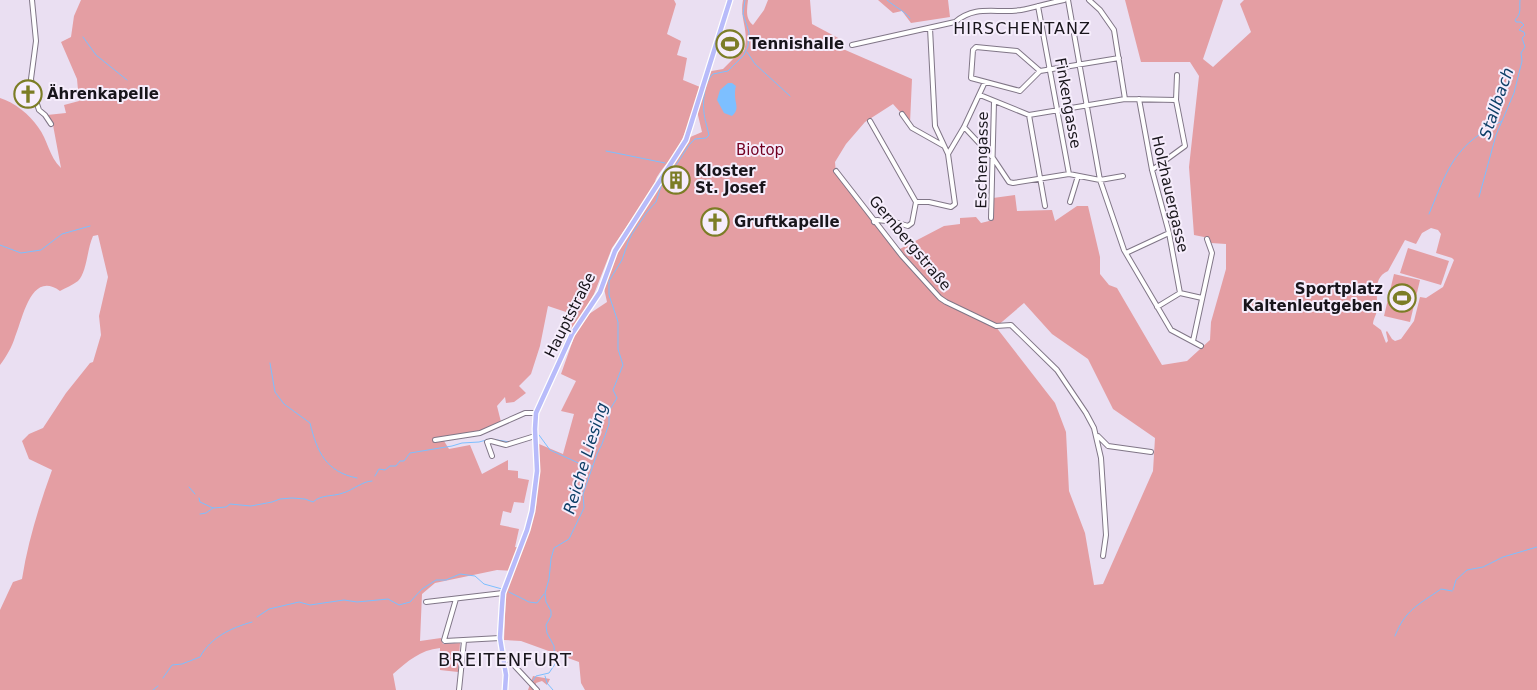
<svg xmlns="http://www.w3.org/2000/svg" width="1537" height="690" font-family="'DejaVu Sans',sans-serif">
	<rect width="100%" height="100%" fill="#eadff2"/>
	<!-- green -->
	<path fill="#e49ea3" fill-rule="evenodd" d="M 81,0 L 674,0 L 676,4 L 667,34 L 681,41 L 677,55 L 687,58 L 683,80 L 700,87 C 693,108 688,130 677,149 C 671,161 660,169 655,181 L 665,173 L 688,138 L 702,132 L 697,111 L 706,72 L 723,69 L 737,55 L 744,51 C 750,30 739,19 743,0 L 748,0 C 747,9 745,19 753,25 L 764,10 L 768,0 L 810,0 L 812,24 L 842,40 L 843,49 L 912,79 L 910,123 L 893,104 L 865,122 L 846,144 L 835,162 L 836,174 L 898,250 L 944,226 L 960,224 L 960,218 L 976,217 L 981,223 L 993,220 L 993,198 L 1015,195 L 1017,211 L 1052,210 L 1055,221 L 1077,206 L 1088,206 L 1100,257 L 1100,274 L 1109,285 L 1117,288 L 1162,365 L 1187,361 L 1210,340 L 1211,322 L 1226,269 L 1226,244 L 1211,243 L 1209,238 L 1194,235 L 1189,167 L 1199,76 L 1190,62 L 1141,62 L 1125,0 L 1223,0 L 1203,59 L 1213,67 L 1251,32 L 1240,4 L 1244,0 L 1537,0 L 1537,690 L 585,690 L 581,683 L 579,662 L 521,641 L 504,640 L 506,594 L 513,571 L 497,570 L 435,583 L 422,594 L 420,641 L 441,638 L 443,644 L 460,643 L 458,672 L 440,670 L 440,648 C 420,650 408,661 393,674 L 396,690 L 0,690 L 0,610 L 13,582 L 22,579 C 28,541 39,506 52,470 L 29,459 L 22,441 L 29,434 L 43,428 L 66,393 L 90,363 L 93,362 L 101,335 L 99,316 L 108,277 L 98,235 L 93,236 C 87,249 87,272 78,281 C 73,285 65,288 60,291 C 31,270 23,318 15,337 C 12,347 6,357 0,365 L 0,98 C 14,102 30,115 38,127 C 48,140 49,157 61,168 L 53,125 L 47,115 L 66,113 L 64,105 L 79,101 L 77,79 L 61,42 L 71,37 L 74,16 ZM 636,213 L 618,247 L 603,284 L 607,302 L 583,318 L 571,337 L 573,340 L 561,374 L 576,381 L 561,411 L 574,414 L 563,454 L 539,444 L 539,468 L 536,507 L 522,548 L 515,547 L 519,529 L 500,525 L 503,511 L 511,513 L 514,502 L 524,503 L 529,480 L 518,478 L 518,471 L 508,470 L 508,460 L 482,474 L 470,445 L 449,449 L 444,441 L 502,426 L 497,406 L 505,397 L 506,403 L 514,402 L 526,393 L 519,386 L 531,374 L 540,346 L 548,306 L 569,313 L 567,329 L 570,334 L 594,294 L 612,248 ZM 1431,228 L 1438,230 L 1441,234 L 1436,253 L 1452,258 L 1454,260 L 1443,287 L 1426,298 L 1420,297 L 1414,321 L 1401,339 L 1395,341 L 1392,339 L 1387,331 L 1386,332 L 1388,341 L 1386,343 L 1381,330 L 1373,324 C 1373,319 1377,314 1377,309 C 1378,295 1372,278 1388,271 L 1405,240 L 1416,244 L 1422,233 ZM 1024,303 L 1052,334 L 1088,359 L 1113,409 L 1155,438 L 1153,471 L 1103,584 L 1094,585 L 1085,533 L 1069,491 L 1066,432 L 1055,403 L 996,327 Z
		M 878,0 L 948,0 L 950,17 L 911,23 L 902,11 L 893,13 Z
		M 1408,248 L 1449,261 L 1441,285 L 1400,273 Z
		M 1394,274 L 1420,280 L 1410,322 L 1384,316 Z
		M 533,676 L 550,679 L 547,685 L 542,681 L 536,683 L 535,690 L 528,690 Z"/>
	<!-- water -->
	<path fill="#7dbfff" d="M 728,83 L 732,83 L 736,86 C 735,89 735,92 735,95 C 735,104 740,109 732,116 L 724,113 L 717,100 L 720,90 Z"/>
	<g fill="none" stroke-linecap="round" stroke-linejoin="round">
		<!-- stream -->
		<path stroke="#7dbfff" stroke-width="1" d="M 887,0 C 895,7 903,10 910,18
			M 83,37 L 96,55 L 127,80
			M 747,52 L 755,64 L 790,96
			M 606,151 L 665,163
			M 1479,197 L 1496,135 L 1514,93 L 1522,61 L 1521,53 L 1525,47 L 1522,38 L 1525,35 L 1524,32 L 1519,30 L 1524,25 L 1521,22 L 1516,22 L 1515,20 C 1522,13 1519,9 1520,0
			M 1429,214 C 1438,193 1446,168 1461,151 C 1472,138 1487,129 1502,121
			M 0,245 L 21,253 L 41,250 L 62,234 L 90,226
			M 270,363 L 275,392 L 284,404 L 310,423 C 317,452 326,472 357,478
			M 539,435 L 550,450 L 585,466 L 592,466
			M 375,476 L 379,469 L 385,470 L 390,466 L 396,466 L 400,461 L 404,461 L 410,453 L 452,446 L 462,443 L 479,442 L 490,439 L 510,442
			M 189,487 L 195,494
			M 199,498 L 200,502 L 213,508 L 226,507 L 230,504 L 251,506 L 272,502 L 280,499 L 292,498 L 305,499 L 313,502 C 322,494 332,497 343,493 C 353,490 363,481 372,481
			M 200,514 L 206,513 L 213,508
			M 1453,590 L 1456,580 L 1467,570 L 1483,567 L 1503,557 L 1537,547
			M 509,592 L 529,602 L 537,603 L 544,594
			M 257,617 L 269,609 L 299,602 L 310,605 L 344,600 L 357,602 L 388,599 L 399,605 L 410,602 L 422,589 L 436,580 L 446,580 L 460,574 L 475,576 L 484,584 L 502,589
			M 1395,636 C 1405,610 1418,605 1441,589 L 1452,591
			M 545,676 L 547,683 L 553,690
			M 163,678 L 172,665 L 182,664 L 200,657 C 211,637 231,628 252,622
			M 532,682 L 536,676 L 549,673 L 555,664 L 554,646 L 547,633 L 546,625 L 551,616 L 551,611 L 546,602 L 545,593 L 549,579 L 551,559 L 554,548 L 569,539 L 584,508 L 583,494 L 597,454 L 602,444 L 609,424 L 609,411 L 617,398 L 613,390 L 623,365 L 618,349 L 618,322 L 609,295 L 609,281 L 622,260 L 628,242 L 632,234 L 647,212 L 656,202 L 662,183 L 678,162 L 689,145 L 695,139 L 706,138 L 709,135 C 708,131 707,127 706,123 C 702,110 702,84 713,74 L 728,71 L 744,55 L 748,46 L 749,32 L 743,14 L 745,0
			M 153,690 L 158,686"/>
		<!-- minor casing -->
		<g stroke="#807687" stroke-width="6">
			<path id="minor" d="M 32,0 L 36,41 L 31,79 L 34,95 L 39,110 L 45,115 L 51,124
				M 1068,0 L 1100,180 L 1124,250 L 1171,330 L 1201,346
				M 1089,0 L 1100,10 L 1114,30 L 1125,99
				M 1038,6 L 1069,174
				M 930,28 L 935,126 L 948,154
				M 852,45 L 955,22 C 977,4 996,14 1021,10 C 1035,7 1049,3 1064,0
				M 1040,71 L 1020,91 L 971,78 L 973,50 L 976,47 L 1017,51 L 1040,71 L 1119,58
				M 980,95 L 1029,115 L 1125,99 L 1176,100
				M 1139,99 L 1152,170 L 1169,233 L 1180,293
				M 902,114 L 912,128 L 944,146
				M 1029,115 L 1045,206
				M 870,121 L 916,202
				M 964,127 L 993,158 L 1009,182 L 1013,183 L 1069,174 L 1100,180 L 1123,176
				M 1152,170 L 1185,146 L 1176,100 L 1177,75
				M 836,171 L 902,256 L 940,298 L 946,302 L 996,326 L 1011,325 L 1057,370 L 1086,413 L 1094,428 L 1101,458 L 1106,535 L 1103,556
				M 1070,202 L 1078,176
				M 991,218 L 994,102
				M 874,222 L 877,220 L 895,222 L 908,226 L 912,223 L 916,202 L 929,202 L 951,207 L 955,204 L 948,154 L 964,127 L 985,82
				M 1126,253 L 1169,233
				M 1157,307 L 1180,293 L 1202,298
				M 1193,341 L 1212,253 L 1207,239
				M 1098,436 L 1108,446 L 1151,452
				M 435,440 L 480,433 L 525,413 L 536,413
				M 492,456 L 487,442 L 491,441 L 506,445 L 535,436
				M 456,599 L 444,640 L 445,641 L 500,638
				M 426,602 L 503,593
				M 504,659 L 509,660 L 537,690
				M 459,690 L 464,641"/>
		</g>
		<!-- major casing -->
		<g stroke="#fff" stroke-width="7">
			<path id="major" d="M 505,690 L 506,675 L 500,638 L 502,606 L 503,593 L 527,530 L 532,511 L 537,471 L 535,429 L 536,413 L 572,334 L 600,292 L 615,251 L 686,140 L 730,0"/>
		</g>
		<!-- minor -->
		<use href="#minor" stroke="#fff" stroke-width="4"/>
		<!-- major -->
		<use href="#major" stroke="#b8bbfa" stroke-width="4.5"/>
	</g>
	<!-- icons -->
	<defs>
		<g id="stadium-ring" transform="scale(1.4375)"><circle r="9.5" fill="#f6edfc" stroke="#7c7d26" stroke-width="1.5"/><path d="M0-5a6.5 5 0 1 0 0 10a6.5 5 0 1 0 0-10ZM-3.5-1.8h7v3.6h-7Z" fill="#7c7d26"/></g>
		<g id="church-ring" transform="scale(1.4375)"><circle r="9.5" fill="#f6edfc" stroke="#7c7d26" stroke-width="1.5"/><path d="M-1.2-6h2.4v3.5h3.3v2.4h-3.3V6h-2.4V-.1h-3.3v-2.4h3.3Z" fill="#7c7d26"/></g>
		<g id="building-ring" transform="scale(1.4375)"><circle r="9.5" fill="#f6edfc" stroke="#7c7d26" stroke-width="1.5"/><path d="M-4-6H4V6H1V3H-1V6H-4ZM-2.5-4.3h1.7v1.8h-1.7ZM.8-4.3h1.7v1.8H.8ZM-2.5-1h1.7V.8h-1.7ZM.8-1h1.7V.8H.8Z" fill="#7c7d26"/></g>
	</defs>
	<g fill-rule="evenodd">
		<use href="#stadium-ring" x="730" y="44"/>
		<use href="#church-ring" x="28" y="94"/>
		<use href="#building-ring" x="676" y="180"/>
		<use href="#church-ring" x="715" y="222"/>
		<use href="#stadium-ring" x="1402" y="298"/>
	</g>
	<g text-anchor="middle" stroke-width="4" stroke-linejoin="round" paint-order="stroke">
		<!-- poi labels -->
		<g font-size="15" font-weight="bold" fill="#18151b" stroke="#f6edfc" text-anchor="start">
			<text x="749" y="49">Tennishalle</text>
			<text x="47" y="99">Ährenkapelle</text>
			<text x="695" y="176">Kloster<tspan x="695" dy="17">St. Josef</tspan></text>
			<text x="734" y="227">Gruftkapelle</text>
			<text x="1383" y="294" text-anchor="end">Sportplatz<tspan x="1383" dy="17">Kaltenleutgeben</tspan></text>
		</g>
		<!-- street labels -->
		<g font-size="15" fill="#18151b" stroke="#f6edfc">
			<text transform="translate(1068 103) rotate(80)" y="5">Finkengasse</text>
			<text transform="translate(982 160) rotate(-89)" y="5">Eschengasse</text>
			<text transform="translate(1170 194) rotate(77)" y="5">Holzhauergasse</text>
			<text transform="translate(910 243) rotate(50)" y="5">Gernbergstraße</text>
			<text transform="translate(570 315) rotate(-63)" y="5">Hauptstraße</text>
		</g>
		<!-- park labels -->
		<g font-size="15" fill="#730022" stroke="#f6edfc">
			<text x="760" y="155">Biotop</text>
		</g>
		<!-- neighbourhood labels -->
		<g font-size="16" letter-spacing="1" fill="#18151b" stroke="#f6edfc">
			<text x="1022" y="34">HIRSCHENTANZ</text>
		</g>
		<!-- water labels -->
		<g font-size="16" font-style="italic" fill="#0e3f67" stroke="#f6edfc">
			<text transform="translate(1496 103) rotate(-71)" y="6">Stallbach</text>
			<text transform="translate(585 458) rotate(-73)" y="6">Reiche Liesing</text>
		</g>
		<!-- quarter labels -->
		<g font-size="18" letter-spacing="1" fill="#18151b" stroke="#f6edfc">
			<text x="505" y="666">BREITENFURT</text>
		</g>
	</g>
</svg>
